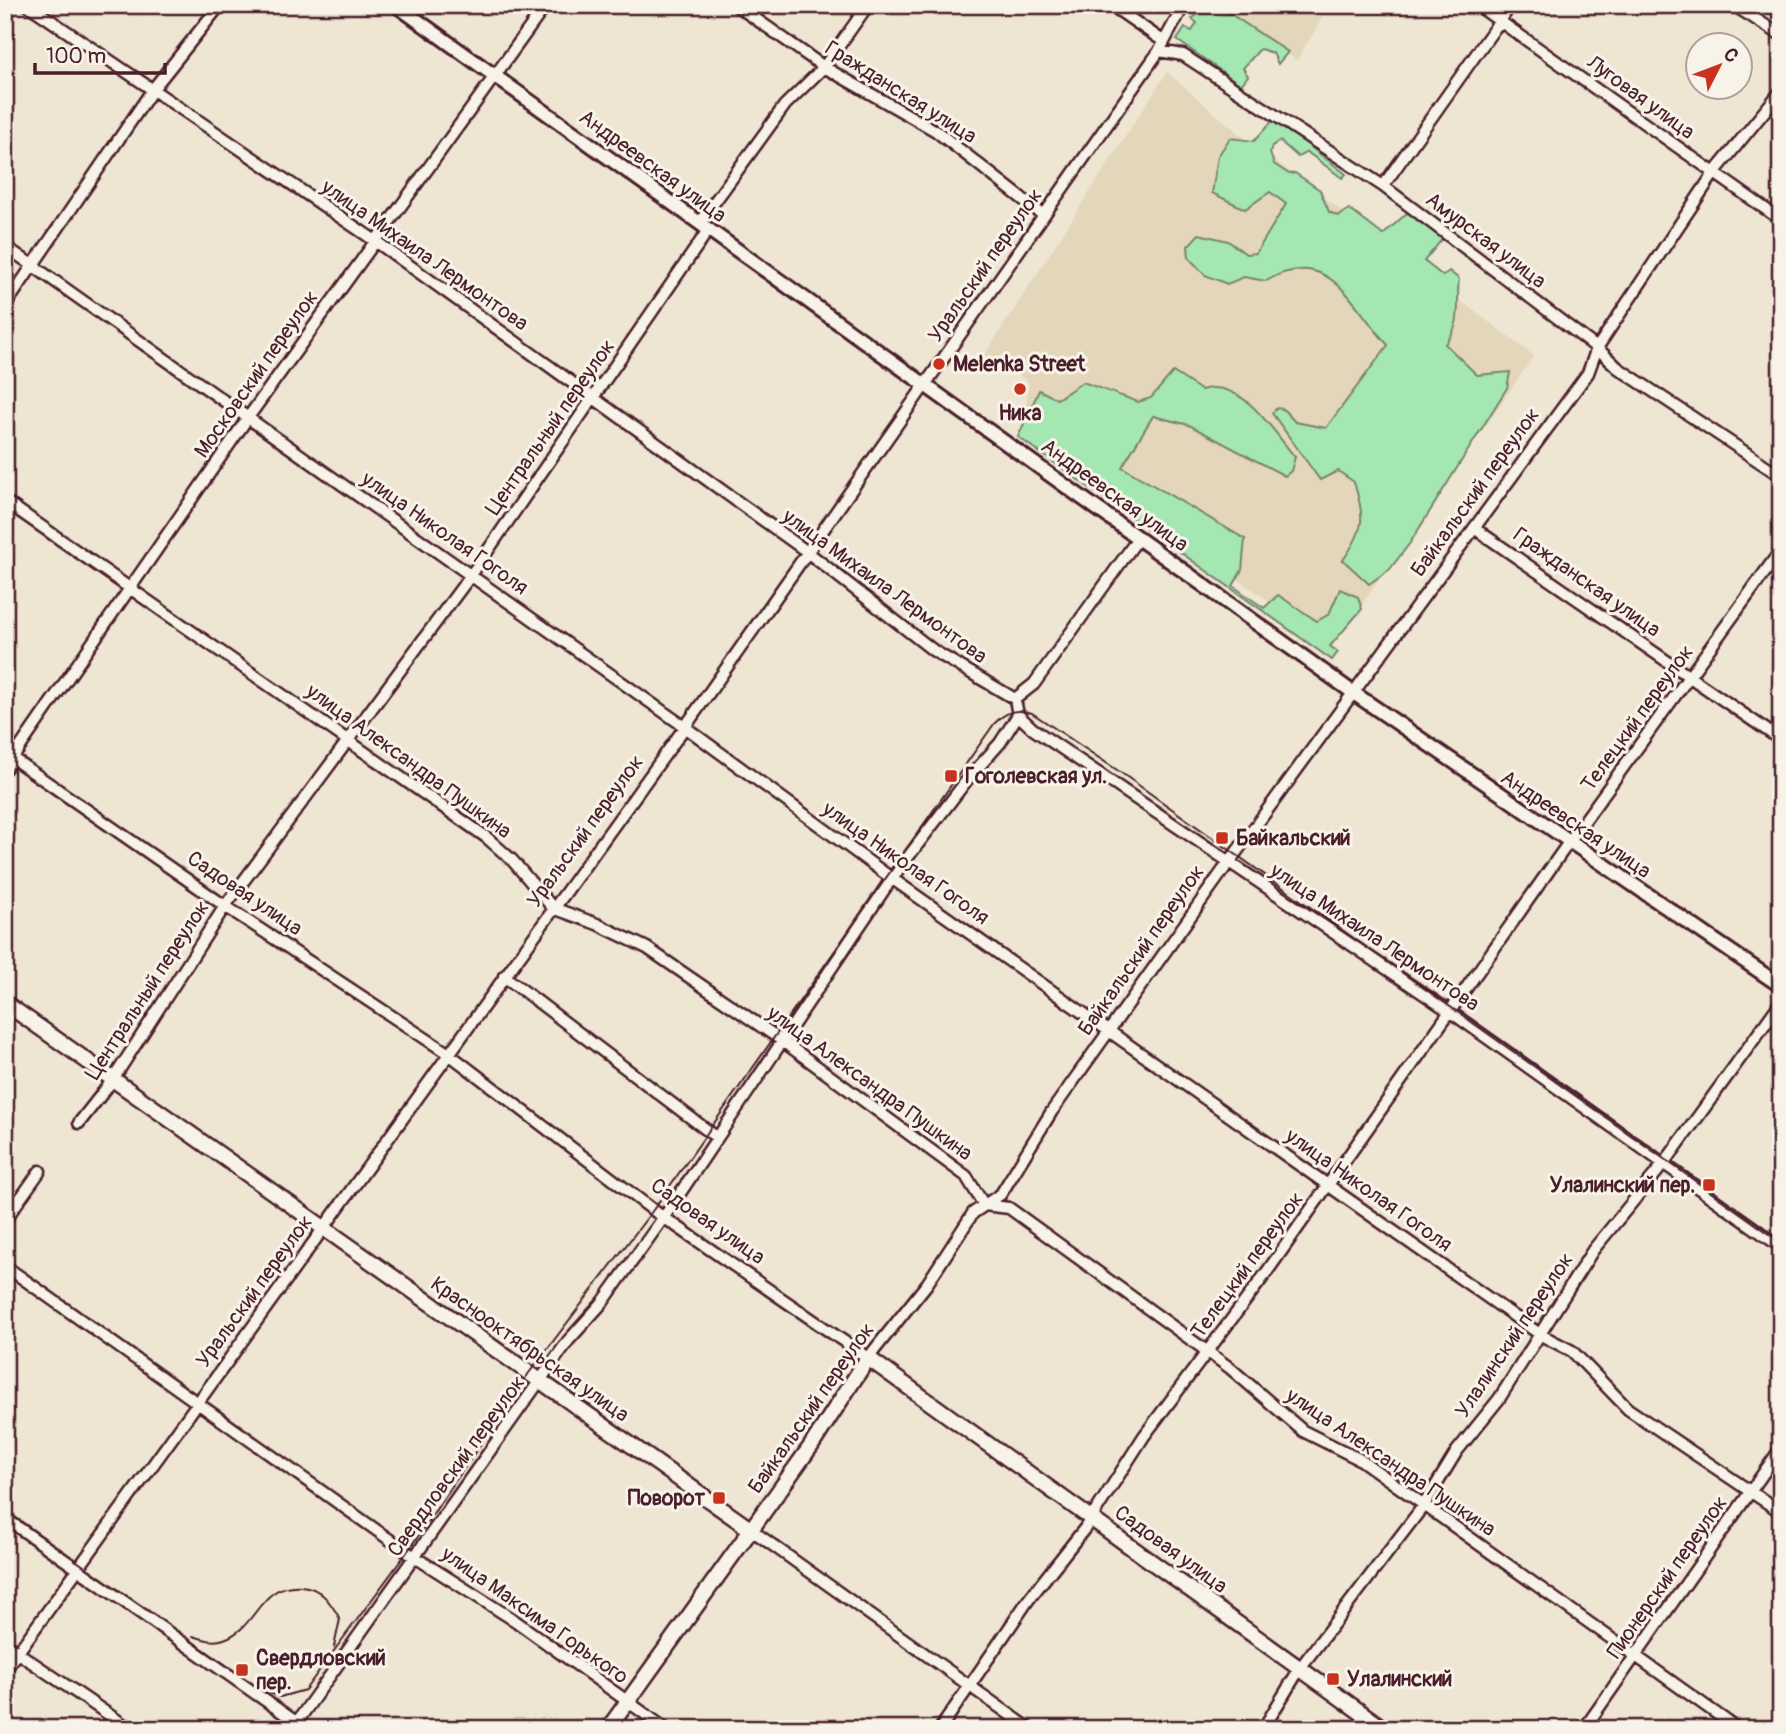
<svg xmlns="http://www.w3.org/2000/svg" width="1786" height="1734" font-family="Pangolin,sans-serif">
	<rect width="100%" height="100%" fill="#eee6d3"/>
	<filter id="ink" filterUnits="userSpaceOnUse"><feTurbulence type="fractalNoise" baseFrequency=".0143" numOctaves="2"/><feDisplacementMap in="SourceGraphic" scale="14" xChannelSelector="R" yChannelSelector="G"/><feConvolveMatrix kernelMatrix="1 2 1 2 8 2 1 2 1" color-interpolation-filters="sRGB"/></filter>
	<g filter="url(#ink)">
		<!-- built -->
		<path fill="#e3d6ba" d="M 1218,5 L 1330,5 L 1297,60 L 1216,8 Z
			M 1167,72 L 1238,133 L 1534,356 L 1333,646 L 1023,428 L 1029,382 L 1004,366 L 975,370 Z"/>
		<!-- green -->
		<path fill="#a4e7b2" stroke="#77836e" stroke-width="2" d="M 1208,5 L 1217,5 L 1288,52 L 1278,64 L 1273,53 L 1260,49 L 1243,68 L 1248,76 L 1241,85 L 1177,40 L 1185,28 L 1192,31 L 1197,23 L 1192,19 Z
			M 1274,119 L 1346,174 L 1342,178 L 1307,152 L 1298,157 L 1280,141 L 1272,146 L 1270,153 L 1274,164 L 1289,174 L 1295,173 L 1320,190 L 1329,212 L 1338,216 L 1349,209 L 1383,235 L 1408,212 L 1444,237 L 1424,261 L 1443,276 L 1449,271 L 1459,279 C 1456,305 1463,323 1445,344 L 1477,375 L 1510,372 L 1507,388 L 1410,543 L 1390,569 L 1369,584 L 1343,560 C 1365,529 1365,519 1354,482 L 1338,471 L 1320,480 L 1272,413 L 1277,408 L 1283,409 L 1295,422 L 1326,428 L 1388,345 C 1351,306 1331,244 1266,281 L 1244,277 L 1227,284 L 1205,275 L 1189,258 L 1188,246 L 1199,234 L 1228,241 L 1246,254 L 1256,253 L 1286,204 L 1270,192 L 1245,209 L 1212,193 L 1218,156 L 1230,138 L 1254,141 Z
			M 1173,372 L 1201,390 C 1242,377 1272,430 1295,457 L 1291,471 L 1285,476 L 1189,425 L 1153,416 L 1122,467 L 1245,539 L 1242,570 L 1233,586 L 1264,608 L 1278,595 L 1317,621 L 1329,614 L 1340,589 L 1358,597 L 1362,609 L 1330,646 L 1338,652 L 1332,660 L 1018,437 L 1039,390 L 1057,399 L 1083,382 L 1138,402 L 1151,398 Z"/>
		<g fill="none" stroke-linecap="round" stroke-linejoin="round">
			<!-- minor casing -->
			<g stroke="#4a1f2b" stroke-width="15">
				<path id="minor" d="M 28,5 L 374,240 L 806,551 L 934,651 L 1015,699 L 1018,715 L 1033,729 L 1452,1013 L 1781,1247
					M 736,5 L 824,67 L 936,131 L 1043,215
					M 1111,5 L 1163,41
					M 1477,5 L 1781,220
					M 1733,5 L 1781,35
					M 1159,51 L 1183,55 L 1383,186 L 1597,348 L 1618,368 L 1781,476
					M 1383,186 L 1511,5
					M 700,222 L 785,105 L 824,67 L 868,5
					M 5,246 L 685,727 L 887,875 L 1541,1335 L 1572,1351 L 1628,1409 L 1781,1512
					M 5,306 L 153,89 L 220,5
					M 5,501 L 486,837 L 512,860 L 553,908 L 597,924 L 647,948 L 781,1040 L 966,1176 L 984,1205 L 1009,1208 L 1230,1368 L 1303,1431 L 1361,1460 L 1738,1729
					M 1474,528 L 1781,740
					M 1015,699 L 1034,684 L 1139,537
					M 5,753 L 225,906 L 449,1054 L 653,1210 L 868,1358 L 927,1284 L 973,1213 L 1001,1194 L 1052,1111 L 1224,869 L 1588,373 L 1597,348 L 1714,173 L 1781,91
					M 5,769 L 247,419 L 546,5
					M 504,976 L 716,1137
					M 79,1123 L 112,1081 L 225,906 L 471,575 L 709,229
					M 5,1220 L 40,1171
					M 5,1266 L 407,1552 L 514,1620 L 666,1729
					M 5,1518 L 306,1729
					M 750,1529 L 1030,1729
					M 5,1644 L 130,1729
					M 5,1670 L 685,727 L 1159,51 L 1184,5
					M 292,1729 L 568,1341 L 603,1302 L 664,1217 L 892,878 L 967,780 L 1000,743 L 1018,715
					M 940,1729 L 1029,1599 L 1085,1528 L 1144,1436 L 1264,1276 L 1569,842 L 1781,550
					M 1263,1729 L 1300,1668 L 1424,1505 L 1457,1451 L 1499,1399 L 1593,1250 L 1666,1161 L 1781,1002
					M 1584,1729 L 1781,1448"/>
			</g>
			<!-- tertiary casing -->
			<g stroke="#4a1f2b" stroke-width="18">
				<path id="tertiary" d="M 396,5 L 1355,694 L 1781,986"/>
			</g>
			<!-- secondary casing -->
			<g stroke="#4a1f2b" stroke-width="19">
				<path id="secondary" d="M 5,1003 L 750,1529
					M 608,1729 L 811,1446 L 868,1358 L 1384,1729"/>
			</g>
			<!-- minor -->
			<use href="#minor" stroke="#f7f3e8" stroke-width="10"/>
			<!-- tertiary -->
			<use href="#tertiary" stroke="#f7f3e8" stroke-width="12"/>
			<!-- secondary -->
			<use href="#secondary" stroke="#f7f3e8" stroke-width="14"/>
			<!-- tram -->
			<path stroke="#4a1f2b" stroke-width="2" d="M 5,1511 L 262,1690 L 280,1697 L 305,1690 L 407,1552 L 529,1373 L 653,1210 L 994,724 C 1005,712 1016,708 1032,713 L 1120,772 L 1781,1242
				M 193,1636 C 203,1639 213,1643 224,1639 C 258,1628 258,1583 301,1586 C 321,1587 331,1603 340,1619 L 334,1647"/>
		</g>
	</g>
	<!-- markers -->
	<g fill="#c8321e" stroke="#f7f3e8" stroke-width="2.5">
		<circle cx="939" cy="364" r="7"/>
		<circle cx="1020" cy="389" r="7"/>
		<rect x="944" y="769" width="14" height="14" rx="3.5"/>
		<rect x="1215" y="831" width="14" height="14" rx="3.5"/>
		<rect x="1702" y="1178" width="14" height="14" rx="3.5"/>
		<rect x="712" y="1491" width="14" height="14" rx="3.5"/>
		<rect x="235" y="1663" width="14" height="14" rx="3.5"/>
		<rect x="1326" y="1672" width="14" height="14" rx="3.5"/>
	</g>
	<g text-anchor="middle" stroke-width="6" stroke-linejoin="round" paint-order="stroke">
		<!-- street labels -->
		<g font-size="21" fill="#4a1f2b" stroke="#f7f3e8">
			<text transform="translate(901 92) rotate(32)" y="7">Гражданская улица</text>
			<text transform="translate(1641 97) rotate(36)" y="7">Луговая улица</text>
			<text transform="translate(653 166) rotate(36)" y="7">Андреевская улица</text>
			<text transform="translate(1486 240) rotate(37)" y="7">Амурская улица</text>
			<text transform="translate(425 255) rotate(35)" y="7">улица Михаила Лермонтова</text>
			<text transform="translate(985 265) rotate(-55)" y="7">Уральский переулок</text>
			<text transform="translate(256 374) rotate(-55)" y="7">Московский переулок</text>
			<text transform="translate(550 427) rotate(-55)" y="7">Центральный переулок</text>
			<text transform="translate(1475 492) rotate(-54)" y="7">Байкальский переулок</text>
			<text transform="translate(1115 495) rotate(36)" y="7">Андреевская улица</text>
			<text transform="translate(445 533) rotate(35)" y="7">улица Николая Гоголя</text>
			<text transform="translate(1587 582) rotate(35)" y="7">Гражданская улица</text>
			<text transform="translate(885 586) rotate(36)" y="7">улица Михаила Лермонтова</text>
			<text transform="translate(1637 718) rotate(-54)" y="7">Телецкий переулок</text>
			<text transform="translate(409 761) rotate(36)" y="7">улица Александра Пушкина</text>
			<text transform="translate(1576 824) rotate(34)" y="7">Андреевская улица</text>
			<text transform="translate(585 831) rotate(-54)" y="7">Уральский переулок</text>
			<text transform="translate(906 863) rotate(35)" y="7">улица Николая Гоголя</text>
			<text transform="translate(245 893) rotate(34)" y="7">Садовая улица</text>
			<text transform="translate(1375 937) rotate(34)" y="7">улица Михаила Лермонтова</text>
			<text transform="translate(1141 950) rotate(-55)" y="7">Байкальский переулок</text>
			<text transform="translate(147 990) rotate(-57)" y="7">Центральный переулок</text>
			<text transform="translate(870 1083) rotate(36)" y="7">улица Александра Пушкина</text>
			<text transform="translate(1369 1190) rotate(35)" y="7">улица Николая Гоголя</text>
			<text transform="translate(708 1221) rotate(35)" y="7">Садовая улица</text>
			<text transform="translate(1247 1265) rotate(-54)" y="7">Телецкий переулок</text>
			<text transform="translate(254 1291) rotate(-54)" y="7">Уральский переулок</text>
			<text transform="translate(1514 1335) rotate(-56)" y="7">Улалинский переулок</text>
			<text transform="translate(530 1349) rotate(35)" y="7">Краснооктябрьская улица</text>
			<text transform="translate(811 1408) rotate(-55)" y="7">Байкальский переулок</text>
			<text transform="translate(1391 1462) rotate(34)" y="7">улица Александра Пушкина</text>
			<text transform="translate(456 1466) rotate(-54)" y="7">Свердловский переулок</text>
			<text transform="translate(1171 1549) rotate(36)" y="7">Садовая улица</text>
			<text transform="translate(1667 1577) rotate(-55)" y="7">Пионерский переулок</text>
			<text transform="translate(535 1615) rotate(35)" y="7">улица Максима Горького</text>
		</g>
		<!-- poi labels -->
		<g font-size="21" font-weight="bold" fill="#4a1f2b" stroke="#f7f3e8" text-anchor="start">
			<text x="953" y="371">Melenka Street</text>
			<text x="1020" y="420" text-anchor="middle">Ника</text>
			<text x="965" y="783">Гоголевская ул.</text>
			<text x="1236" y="845">Байкальский</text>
			<text x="1695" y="1192" text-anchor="end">Улалинский пер.</text>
			<text x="705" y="1505" text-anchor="end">Поворот</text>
			<text x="256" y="1665">Свердловский<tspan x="256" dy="24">пер.</tspan></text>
			<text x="1347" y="1686">Улалинский</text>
		</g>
	</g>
	<!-- margin -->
	<rect width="1786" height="1734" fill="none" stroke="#f7f3e8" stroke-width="28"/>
	<rect x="14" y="14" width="1758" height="1706" fill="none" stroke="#4a1f2b" stroke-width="2.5" filter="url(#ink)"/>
	<!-- north arrow -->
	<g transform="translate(1719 66) rotate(48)"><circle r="33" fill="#f7f3e8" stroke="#b29e9c" stroke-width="2"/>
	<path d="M0-5L12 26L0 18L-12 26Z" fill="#c8321e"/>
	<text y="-10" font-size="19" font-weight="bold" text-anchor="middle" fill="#4a1f2b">С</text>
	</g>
	<!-- scale -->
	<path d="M35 63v10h130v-10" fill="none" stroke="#4a1f2b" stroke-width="3.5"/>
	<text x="46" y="63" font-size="21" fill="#4a1f2b" stroke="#f7f3e8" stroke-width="5" paint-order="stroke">100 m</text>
</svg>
